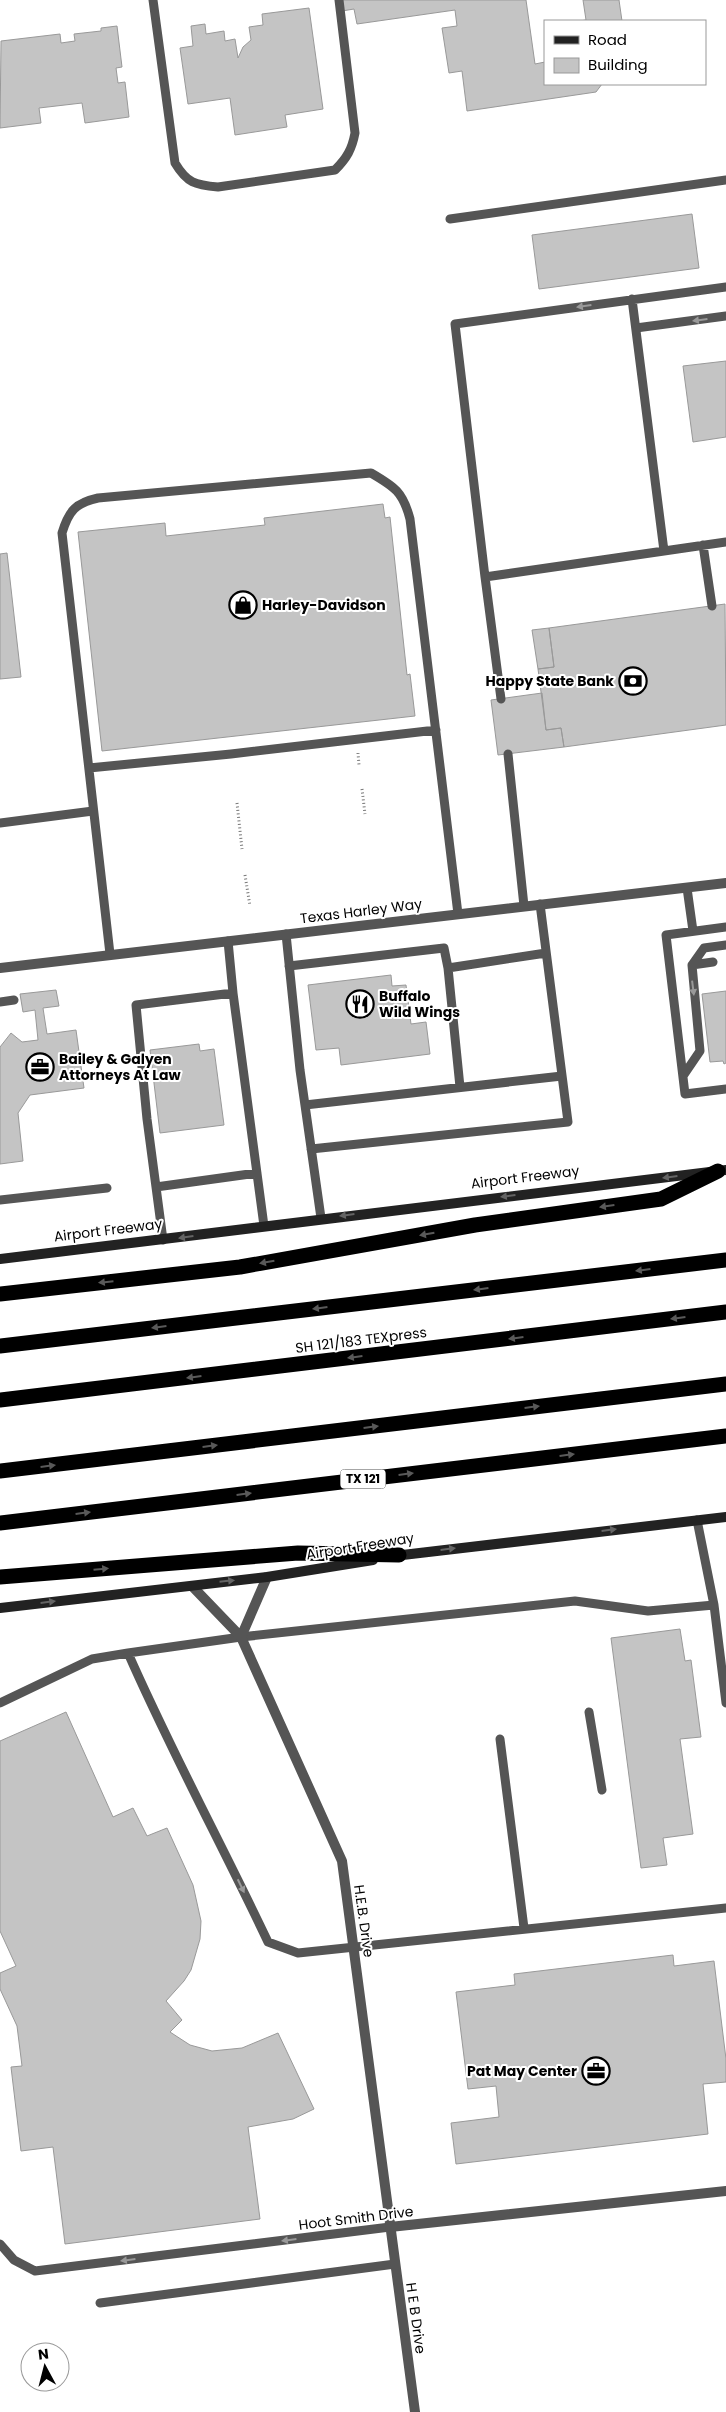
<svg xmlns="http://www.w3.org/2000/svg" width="726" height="2412" font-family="Poppins,sans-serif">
	<rect width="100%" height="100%" fill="#fff"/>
	<!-- building -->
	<path fill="#c4c4c4" stroke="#999" d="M 340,0 L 526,0 L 535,64 L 545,62 L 545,84 L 602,84 L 596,92 L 467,111 L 462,71 L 449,73 L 442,28 L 457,26 L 455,10 L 357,24 L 354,9 L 342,11 Z
		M 583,0 L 619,0 L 622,21 L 579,21 L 586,20 Z
		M 309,8 L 323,109 L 285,115 L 287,127 L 235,135 L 230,98 L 188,104 L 180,48 L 193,46 L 191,26 L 205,24 L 206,34 L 224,31 L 225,41 L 235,39 L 238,58 L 243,47 L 251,40 L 249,27 L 263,25 L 262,14 Z
		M 117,26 L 122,67 L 116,68 L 118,83 L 125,82 L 129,117 L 85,123 L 82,103 L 39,108 L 41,123 L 0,128 L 1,41 L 60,34 L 61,43 L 75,41 L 74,34 L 101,31 L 101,28 Z
		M 692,214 L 699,268 L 539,289 L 532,235 Z
		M 726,361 L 726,437 L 693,442 L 683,366 Z
		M 383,504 L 385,518 L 390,517 L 407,675 L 410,674 L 415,716 L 102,751 L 78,532 L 165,523 L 166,536 L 265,525 L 264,518 Z
		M 7,553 L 21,677 L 0,679 L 0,554 Z
		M 725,604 L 726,725 L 564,747 L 561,728 L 546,730 L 538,669 L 554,667 L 549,628 Z
		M 549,628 L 554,667 L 538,669 L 532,630 Z
		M 542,693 L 546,730 L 561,728 L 564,747 L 498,755 L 491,700 Z
		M 391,975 L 392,986 L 406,985 L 411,1024 L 426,1022 L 430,1054 L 341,1065 L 339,1048 L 316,1050 L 308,985 Z
		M 56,990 L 59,1006 L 43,1008 L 47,1034 L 76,1030 L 84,1088 L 30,1095 L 18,1113 L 23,1161 L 0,1164 L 0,1047 L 11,1033 L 22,1042 L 38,1040 L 35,1010 L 23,1012 L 20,994 Z
		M 726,991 L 726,1063 L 724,1064 L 723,1061 L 710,1062 L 702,994 Z
		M 199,1044 L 200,1051 L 214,1049 L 224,1125 L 160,1133 L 150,1050 Z
		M 680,1629 L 685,1661 L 691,1660 L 701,1737 L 680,1739 L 693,1834 L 663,1838 L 667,1865 L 641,1868 L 611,1638 Z
		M 66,1712 L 113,1817 L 133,1808 L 147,1836 L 167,1828 L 193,1885 L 201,1921 L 200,1939 L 191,1970 L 184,1981 L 166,2001 L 182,2020 L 170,2032 L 190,2045 L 212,2051 L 242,2048 L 278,2033 L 314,2109 L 293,2119 L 248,2127 L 260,2219 L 65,2244 L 53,2147 L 21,2151 L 11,2067 L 22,2066 L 17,2026 L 0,1989 L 0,1973 L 16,1966 L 0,1931 L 0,1741 Z
		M 673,1955 L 674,1966 L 714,1961 L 726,2059 L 726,2082 L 703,2084 L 708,2134 L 456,2164 L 451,2123 L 499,2117 L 496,2086 L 468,2089 L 456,1992 L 515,1985 L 514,1974 Z"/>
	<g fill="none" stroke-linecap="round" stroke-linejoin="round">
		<!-- path -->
		<path stroke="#777" stroke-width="3" stroke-dasharray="1 2.5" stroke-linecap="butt" d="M 358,753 L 359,765
			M 362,789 L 365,814
			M 237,803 L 242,849
			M 245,875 L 250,906"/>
		<!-- lane -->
		<path stroke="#555" stroke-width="9" d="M 153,0 L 175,163 C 187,183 195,185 218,187 L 335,170 C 347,158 352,149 355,133 L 339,0
			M 450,219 L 726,180
			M 632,299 L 664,551 L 726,542
			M 636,328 L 726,316
			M 703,545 L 712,606
			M 664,551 L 485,577 L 455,324 L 726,287
			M 485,577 L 501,699
			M 508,754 L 524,906
			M 89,768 L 231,754 L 436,730
			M 0,823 L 93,811
			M 687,888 L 693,931
			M 726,927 L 666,935 L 685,1094 L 726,1089
			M 286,934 L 300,1070 L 321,1218
			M 228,941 L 233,993
			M 110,954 L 62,533 C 69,510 76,503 98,498 L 371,473 C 395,487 403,492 410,519 L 458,914
			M 692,965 L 713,962
			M 289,966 L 444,948 L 448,968 L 546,953
			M 448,968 L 460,1087
			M 0,1002 L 14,1000
			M 683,1076 L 700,1051 L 692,965 L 704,948 L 726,945
			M 305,1105 L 562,1076
			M 311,1149 L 568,1122 L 540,904
			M 156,1187 L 257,1173
			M 0,1200 L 107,1188
			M 163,1240 L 147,1119 L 136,1005 L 233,993 L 264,1226
			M 697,1520 L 714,1605 L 726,1703
			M 128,1653 C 171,1751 222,1845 268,1942 L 298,1953 L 726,1908
			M 0,1703 L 92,1659 L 128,1653 L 241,1637 L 575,1601 L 648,1611 L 714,1605
			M 589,1712 L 602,1790
			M 500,1739 L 524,1928
			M 0,2244 L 14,2260 L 35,2271 L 390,2227
			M 100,2303 L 395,2264"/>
		<!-- street -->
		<path stroke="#555" stroke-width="10" d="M 0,968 L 726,883
			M 192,1586 L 241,1637 L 342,1861 L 415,2412
			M 241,1637 L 267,1577
			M 390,2227 L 726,2191"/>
		<!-- secondary -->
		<path stroke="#222" stroke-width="10" d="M 0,1259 L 726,1170
			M 394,1556 L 726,1517
			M 0,1608 L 267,1577 L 373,1560"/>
		<!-- highway -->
		<path stroke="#000" stroke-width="15" d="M 0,1294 L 240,1267 L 475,1225 L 661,1199 L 718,1171
			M 0,1346 L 726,1260
			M 0,1400 L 726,1312
			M 0,1471 L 726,1384
			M 0,1523 L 726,1436
			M 0,1577 L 298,1553 L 399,1555"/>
	</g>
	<!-- one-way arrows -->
	<defs><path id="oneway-solid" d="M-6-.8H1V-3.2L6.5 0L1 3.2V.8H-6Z" transform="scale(1.25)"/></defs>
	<g fill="#999">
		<use href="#oneway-solid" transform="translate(584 306) rotate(172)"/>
		<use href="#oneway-solid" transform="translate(700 320) rotate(173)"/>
		<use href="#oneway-solid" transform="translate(693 988) rotate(83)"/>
		<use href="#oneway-solid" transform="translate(241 1886) rotate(64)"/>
		<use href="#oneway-solid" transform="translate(289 2240) rotate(173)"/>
		<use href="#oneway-solid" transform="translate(128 2260) rotate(173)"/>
	</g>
	<g fill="#646464">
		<use href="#oneway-solid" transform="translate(670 1177) rotate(173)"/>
		<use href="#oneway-solid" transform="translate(508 1196) rotate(173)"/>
		<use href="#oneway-solid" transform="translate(347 1215) rotate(173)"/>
		<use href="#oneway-solid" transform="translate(186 1237) rotate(172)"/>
		<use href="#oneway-solid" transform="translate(609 1530) rotate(-7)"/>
		<use href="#oneway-solid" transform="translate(448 1549) rotate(-7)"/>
		<use href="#oneway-solid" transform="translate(227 1581) rotate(-6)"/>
		<use href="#oneway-solid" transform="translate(48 1602) rotate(-7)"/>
	</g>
	<g fill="#595959">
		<use href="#oneway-solid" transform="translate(607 1206) rotate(172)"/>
		<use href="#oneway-solid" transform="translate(427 1234) rotate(170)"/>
		<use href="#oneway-solid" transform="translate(267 1262) rotate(170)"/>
		<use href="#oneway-solid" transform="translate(643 1270) rotate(173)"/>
		<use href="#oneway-solid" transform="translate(106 1282) rotate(174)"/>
		<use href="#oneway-solid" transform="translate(481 1289) rotate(173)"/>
		<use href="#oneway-solid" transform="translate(320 1308) rotate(173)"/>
		<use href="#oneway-solid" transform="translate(678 1318) rotate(173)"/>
		<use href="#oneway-solid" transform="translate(159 1327) rotate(173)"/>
		<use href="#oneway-solid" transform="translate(516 1338) rotate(173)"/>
		<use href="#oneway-solid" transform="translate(355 1357) rotate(173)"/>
		<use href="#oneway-solid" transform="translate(194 1377) rotate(173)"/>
		<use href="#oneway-solid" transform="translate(532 1407) rotate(-7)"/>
		<use href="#oneway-solid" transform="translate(371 1427) rotate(-7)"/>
		<use href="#oneway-solid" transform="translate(210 1446) rotate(-7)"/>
		<use href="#oneway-solid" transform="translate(567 1455) rotate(-7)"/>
		<use href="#oneway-solid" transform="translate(48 1466) rotate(-7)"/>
		<use href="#oneway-solid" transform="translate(406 1474) rotate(-7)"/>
		<use href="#oneway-solid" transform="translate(244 1494) rotate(-7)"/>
		<use href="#oneway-solid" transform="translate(83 1513) rotate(-7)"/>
		<use href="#oneway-solid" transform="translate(101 1569) rotate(-5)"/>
	</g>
	<!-- icons -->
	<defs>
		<g id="shop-ring" transform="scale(1.4375)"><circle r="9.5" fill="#fff" stroke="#000" stroke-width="1.5"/><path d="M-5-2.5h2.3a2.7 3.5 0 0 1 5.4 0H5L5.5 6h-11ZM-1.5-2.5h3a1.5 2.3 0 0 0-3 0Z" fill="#000"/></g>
		<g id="bank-ring" transform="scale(1.4375)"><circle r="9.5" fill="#fff" stroke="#000" stroke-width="1.5"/><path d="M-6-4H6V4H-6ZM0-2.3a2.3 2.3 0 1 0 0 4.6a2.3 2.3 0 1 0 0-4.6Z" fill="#000"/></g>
		<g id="restaurant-ring" transform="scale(1.4375)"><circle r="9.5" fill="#fff" stroke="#000" stroke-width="1.5"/><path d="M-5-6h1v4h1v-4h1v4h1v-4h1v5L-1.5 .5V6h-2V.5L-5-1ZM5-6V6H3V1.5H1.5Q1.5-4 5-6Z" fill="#000"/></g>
		<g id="office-ring" transform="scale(1.4375)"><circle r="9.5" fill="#fff" stroke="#000" stroke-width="1.5"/><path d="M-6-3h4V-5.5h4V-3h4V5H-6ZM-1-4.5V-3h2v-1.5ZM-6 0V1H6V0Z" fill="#000"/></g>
	</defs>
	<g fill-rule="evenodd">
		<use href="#shop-ring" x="243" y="605"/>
		<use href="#bank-ring" x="633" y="681"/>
		<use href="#restaurant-ring" x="360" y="1004"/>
		<use href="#office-ring" x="40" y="1067"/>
		<use href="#office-ring" x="596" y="2071"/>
	</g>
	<g text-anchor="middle" stroke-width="4" stroke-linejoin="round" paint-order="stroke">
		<!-- shield labels -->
		<rect fill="#fff" stroke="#4c4c4c" stroke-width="1" x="340.5" y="1469.5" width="45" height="19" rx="4"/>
		<g font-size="12" font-weight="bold" fill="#000">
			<text x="363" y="1483">TX 121</text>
		</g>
		<!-- poi labels -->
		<g font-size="14" font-weight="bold" fill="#000" stroke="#fff" text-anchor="start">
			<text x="262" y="610">Harley-Davidson</text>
			<text x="614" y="686" text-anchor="end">Happy State Bank</text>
			<text x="379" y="1001">Buffalo<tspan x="379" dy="16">Wild Wings</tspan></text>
			<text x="59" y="1064">Bailey &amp; Galyen<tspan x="59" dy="16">Attorneys At Law</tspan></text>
			<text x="577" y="2076" text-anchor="end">Pat May Center</text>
		</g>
		<!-- street labels -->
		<g font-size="14" fill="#000" stroke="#fff">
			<text transform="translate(361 911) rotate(-7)" y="5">Texas Harley Way</text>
			<text transform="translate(525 1177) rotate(-7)" y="5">Airport Freeway</text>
			<text transform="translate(108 1230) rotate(-7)" y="5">Airport Freeway</text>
			<text transform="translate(361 1340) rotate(-7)" y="5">SH 121/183 TEXpress</text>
			<text transform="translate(360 1546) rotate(-9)" y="5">Airport Freeway</text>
			<text transform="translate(364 1921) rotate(82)" y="5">H.E.B. Drive</text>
			<text transform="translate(356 2218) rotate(-7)" y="5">Hoot Smith Drive</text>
			<text transform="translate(416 2318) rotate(82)" y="5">H E B Drive</text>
		</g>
	</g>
	<!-- legend -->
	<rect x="544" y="20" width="162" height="65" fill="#ffffff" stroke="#999999"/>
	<rect x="554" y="36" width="25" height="8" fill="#222222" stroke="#999999"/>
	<text x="588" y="45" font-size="15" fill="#000000">Road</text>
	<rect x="554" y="58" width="25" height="15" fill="#c4c4c4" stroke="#999999"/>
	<text x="588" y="70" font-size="15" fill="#000000">Building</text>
	<!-- north arrow -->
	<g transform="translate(45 2367) rotate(353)"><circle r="24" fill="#ffffff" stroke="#999999"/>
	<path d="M0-4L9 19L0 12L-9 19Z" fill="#000000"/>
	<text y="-8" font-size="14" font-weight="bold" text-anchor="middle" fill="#000000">N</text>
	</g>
</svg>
